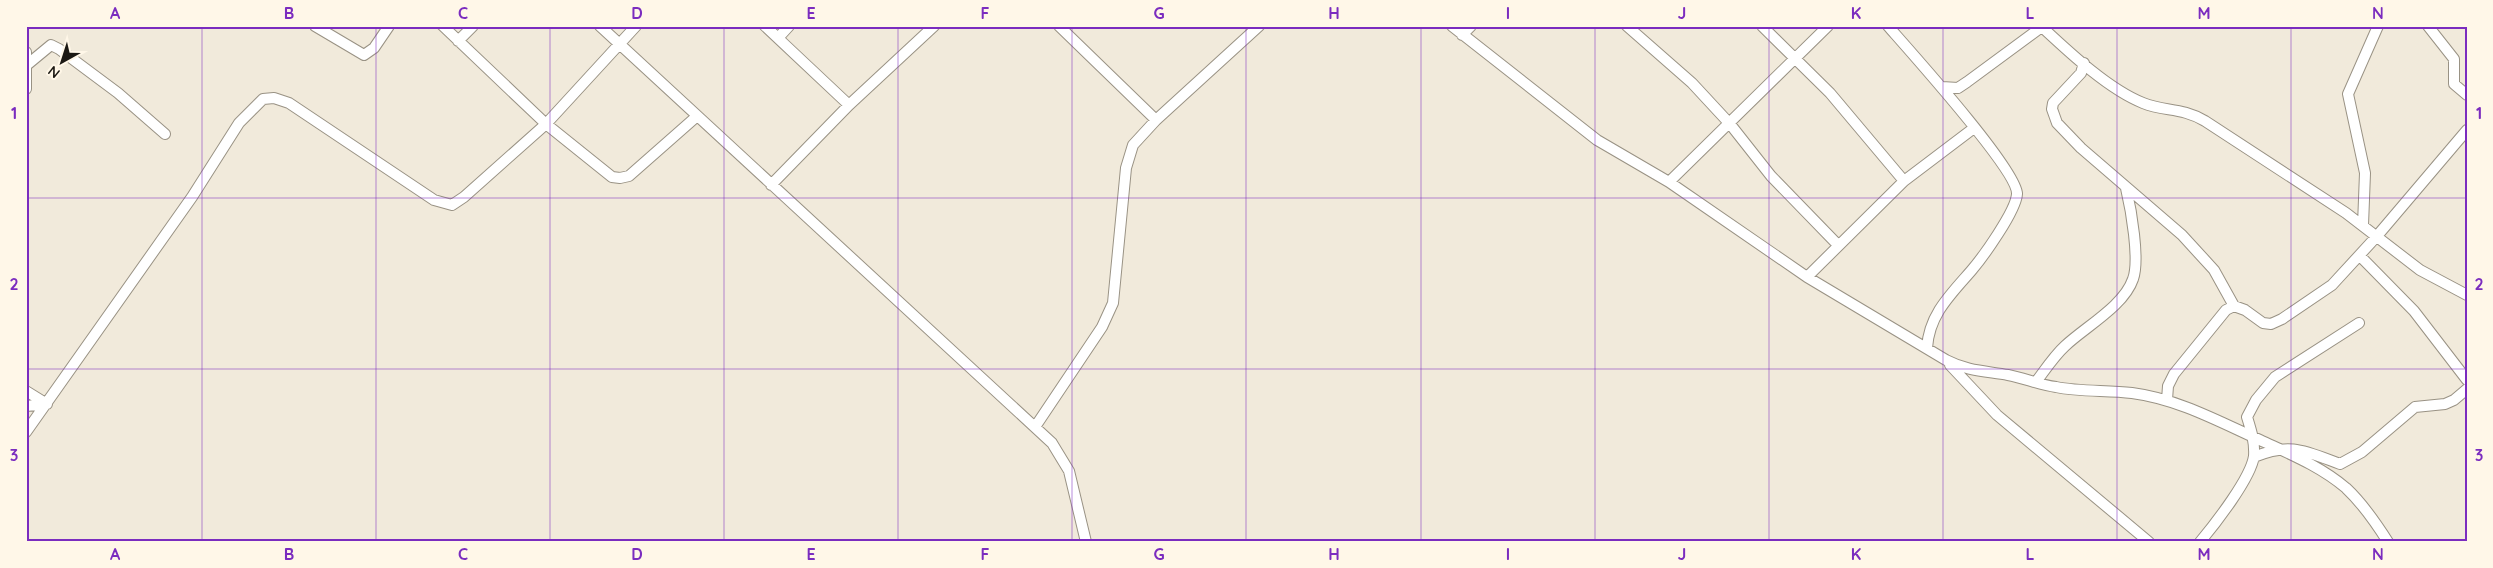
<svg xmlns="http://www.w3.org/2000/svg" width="2493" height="568" font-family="Quicksand,sans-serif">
	<rect width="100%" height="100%" fill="#f1eadb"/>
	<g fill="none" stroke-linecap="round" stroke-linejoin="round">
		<!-- minor casing -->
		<g stroke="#999284" stroke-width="12">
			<path id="minor" d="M 315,26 L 364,55 L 374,48 L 389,26
				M 443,26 L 546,124 L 612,177 L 620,178 L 629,176 L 696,117
				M 600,26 L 1052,443 L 1069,471 L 1086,542
				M 765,26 L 849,105
				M 1059,26 L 1156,120
				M 1452,26 L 1597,140 L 1669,182 L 1807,277 L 1946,360 C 1967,371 1985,371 2008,375 C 2024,378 2040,385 2056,387 C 2080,392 2107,390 2132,393 C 2178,399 2218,421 2260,440 C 2290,454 2320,466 2346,488 C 2362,503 2376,523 2388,542
				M 1627,26 L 1692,83 L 1730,124 L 1771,176 L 1838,245
				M 1762,26 L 1830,93 L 1904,181
				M 1888,26 C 1909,50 2018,171 2017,194 C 2016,211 1983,257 1971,271 C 1950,295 1929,315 1927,348
				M 2041,26 C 2069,52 2108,89 2143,103 C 2165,112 2181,107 2205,121 L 2346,213 L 2420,270 L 2467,295
				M 2428,26 L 2454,59 L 2454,84 L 2467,95
				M 1462,35 L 1471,26
				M 778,38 L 789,26
				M 458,41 L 473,26
				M 26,52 L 26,89
				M 2084,63 L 2081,73 L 2053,103 L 2052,109 L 2057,123 L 2081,148 L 2182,235 L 2214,270 L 2234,306
				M 28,64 L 51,45 L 59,49 L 118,93 L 165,134
				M 1942,87 L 1958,88 L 1967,82 L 2043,26
				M 1669,182 L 1828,26
				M 771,185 L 849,105 L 934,26
				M 2363,225 L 2365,173 L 2348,94 L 2378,26
				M 2360,256 L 2414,311 L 2467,380
				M 1807,277 L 1904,181 L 1974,128
				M 1950,365 L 1997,415 L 2149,542
				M 2036,382 C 2045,370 2054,356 2065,346 C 2085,327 2124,306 2133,279 C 2140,260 2131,209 2126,188
				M 26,391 L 47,404
				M 2167,400 L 2168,386 L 2174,374 L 2226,310 L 2234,306 L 2245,310 L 2263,323 L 2271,324 L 2282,319 L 2332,285 L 2377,236 L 2467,130
				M 26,406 L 47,404
				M 1035,427 L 1102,327 L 1113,303 L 1126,168 L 1133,145 L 1156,120 L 1259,26
				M 26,432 L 192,197 L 239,123 L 263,99 L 274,98 L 289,103 L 434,200 L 452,205 L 464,197 L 546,124 L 636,26
				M 2254,457 C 2290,442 2305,451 2340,464 L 2362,452 L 2415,407 L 2445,404 L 2454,400 L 2467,389
				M 2200,542 C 2215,524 2251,478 2254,456 C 2255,442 2251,430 2247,417 L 2256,400 L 2275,377 L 2359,323"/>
		</g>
		<!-- minor -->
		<use href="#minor" stroke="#fff" stroke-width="10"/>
	</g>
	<!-- grid -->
	<path fill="none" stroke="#7b2cbf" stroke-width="1" stroke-opacity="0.55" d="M 202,26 L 202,542M 376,26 L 376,542M 550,26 L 550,542M 724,26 L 724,542M 898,26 L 898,542M 1072,26 L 1072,542M 1246,26 L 1246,542M 1421,26 L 1421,542M 1595,26 L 1595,542M 1769,26 L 1769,542M 1943,26 L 1943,542M 2117,26 L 2117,542M 2291,26 L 2291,542M 26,198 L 2467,198M 26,369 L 2467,369"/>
	<!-- border -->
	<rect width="2493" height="568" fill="none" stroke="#fff7e8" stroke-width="55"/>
	<!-- north arrow -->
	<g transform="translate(62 62) rotate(219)" stroke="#fff7e8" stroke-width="4" paint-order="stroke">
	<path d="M0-4L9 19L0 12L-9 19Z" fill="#1b1813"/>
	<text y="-8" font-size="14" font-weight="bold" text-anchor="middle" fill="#1b1813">N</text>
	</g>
	<rect x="28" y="28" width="2438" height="512" fill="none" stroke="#7b2cbf" stroke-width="2"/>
	<g font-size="16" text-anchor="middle" font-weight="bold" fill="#7b2cbf">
		<text x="115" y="19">A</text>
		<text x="289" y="19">B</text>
		<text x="463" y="19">C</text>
		<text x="637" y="19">D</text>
		<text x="811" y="19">E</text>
		<text x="985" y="19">F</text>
		<text x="1159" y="19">G</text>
		<text x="1334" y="19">H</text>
		<text x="1508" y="19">I</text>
		<text x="1682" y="19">J</text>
		<text x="1856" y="19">K</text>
		<text x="2030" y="19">L</text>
		<text x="2204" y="19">M</text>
		<text x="2378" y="19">N</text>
		<text x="14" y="119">1</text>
		<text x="2479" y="119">1</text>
		<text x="14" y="290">2</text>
		<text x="2479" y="290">2</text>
		<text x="14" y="461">3</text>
		<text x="2479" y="461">3</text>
		<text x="115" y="560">A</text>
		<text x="289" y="560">B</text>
		<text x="463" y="560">C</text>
		<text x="637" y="560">D</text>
		<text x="811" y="560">E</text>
		<text x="985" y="560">F</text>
		<text x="1159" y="560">G</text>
		<text x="1334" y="560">H</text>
		<text x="1508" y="560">I</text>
		<text x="1682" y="560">J</text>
		<text x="1856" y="560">K</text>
		<text x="2030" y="560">L</text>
		<text x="2204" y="560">M</text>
		<text x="2378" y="560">N</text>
	</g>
</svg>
